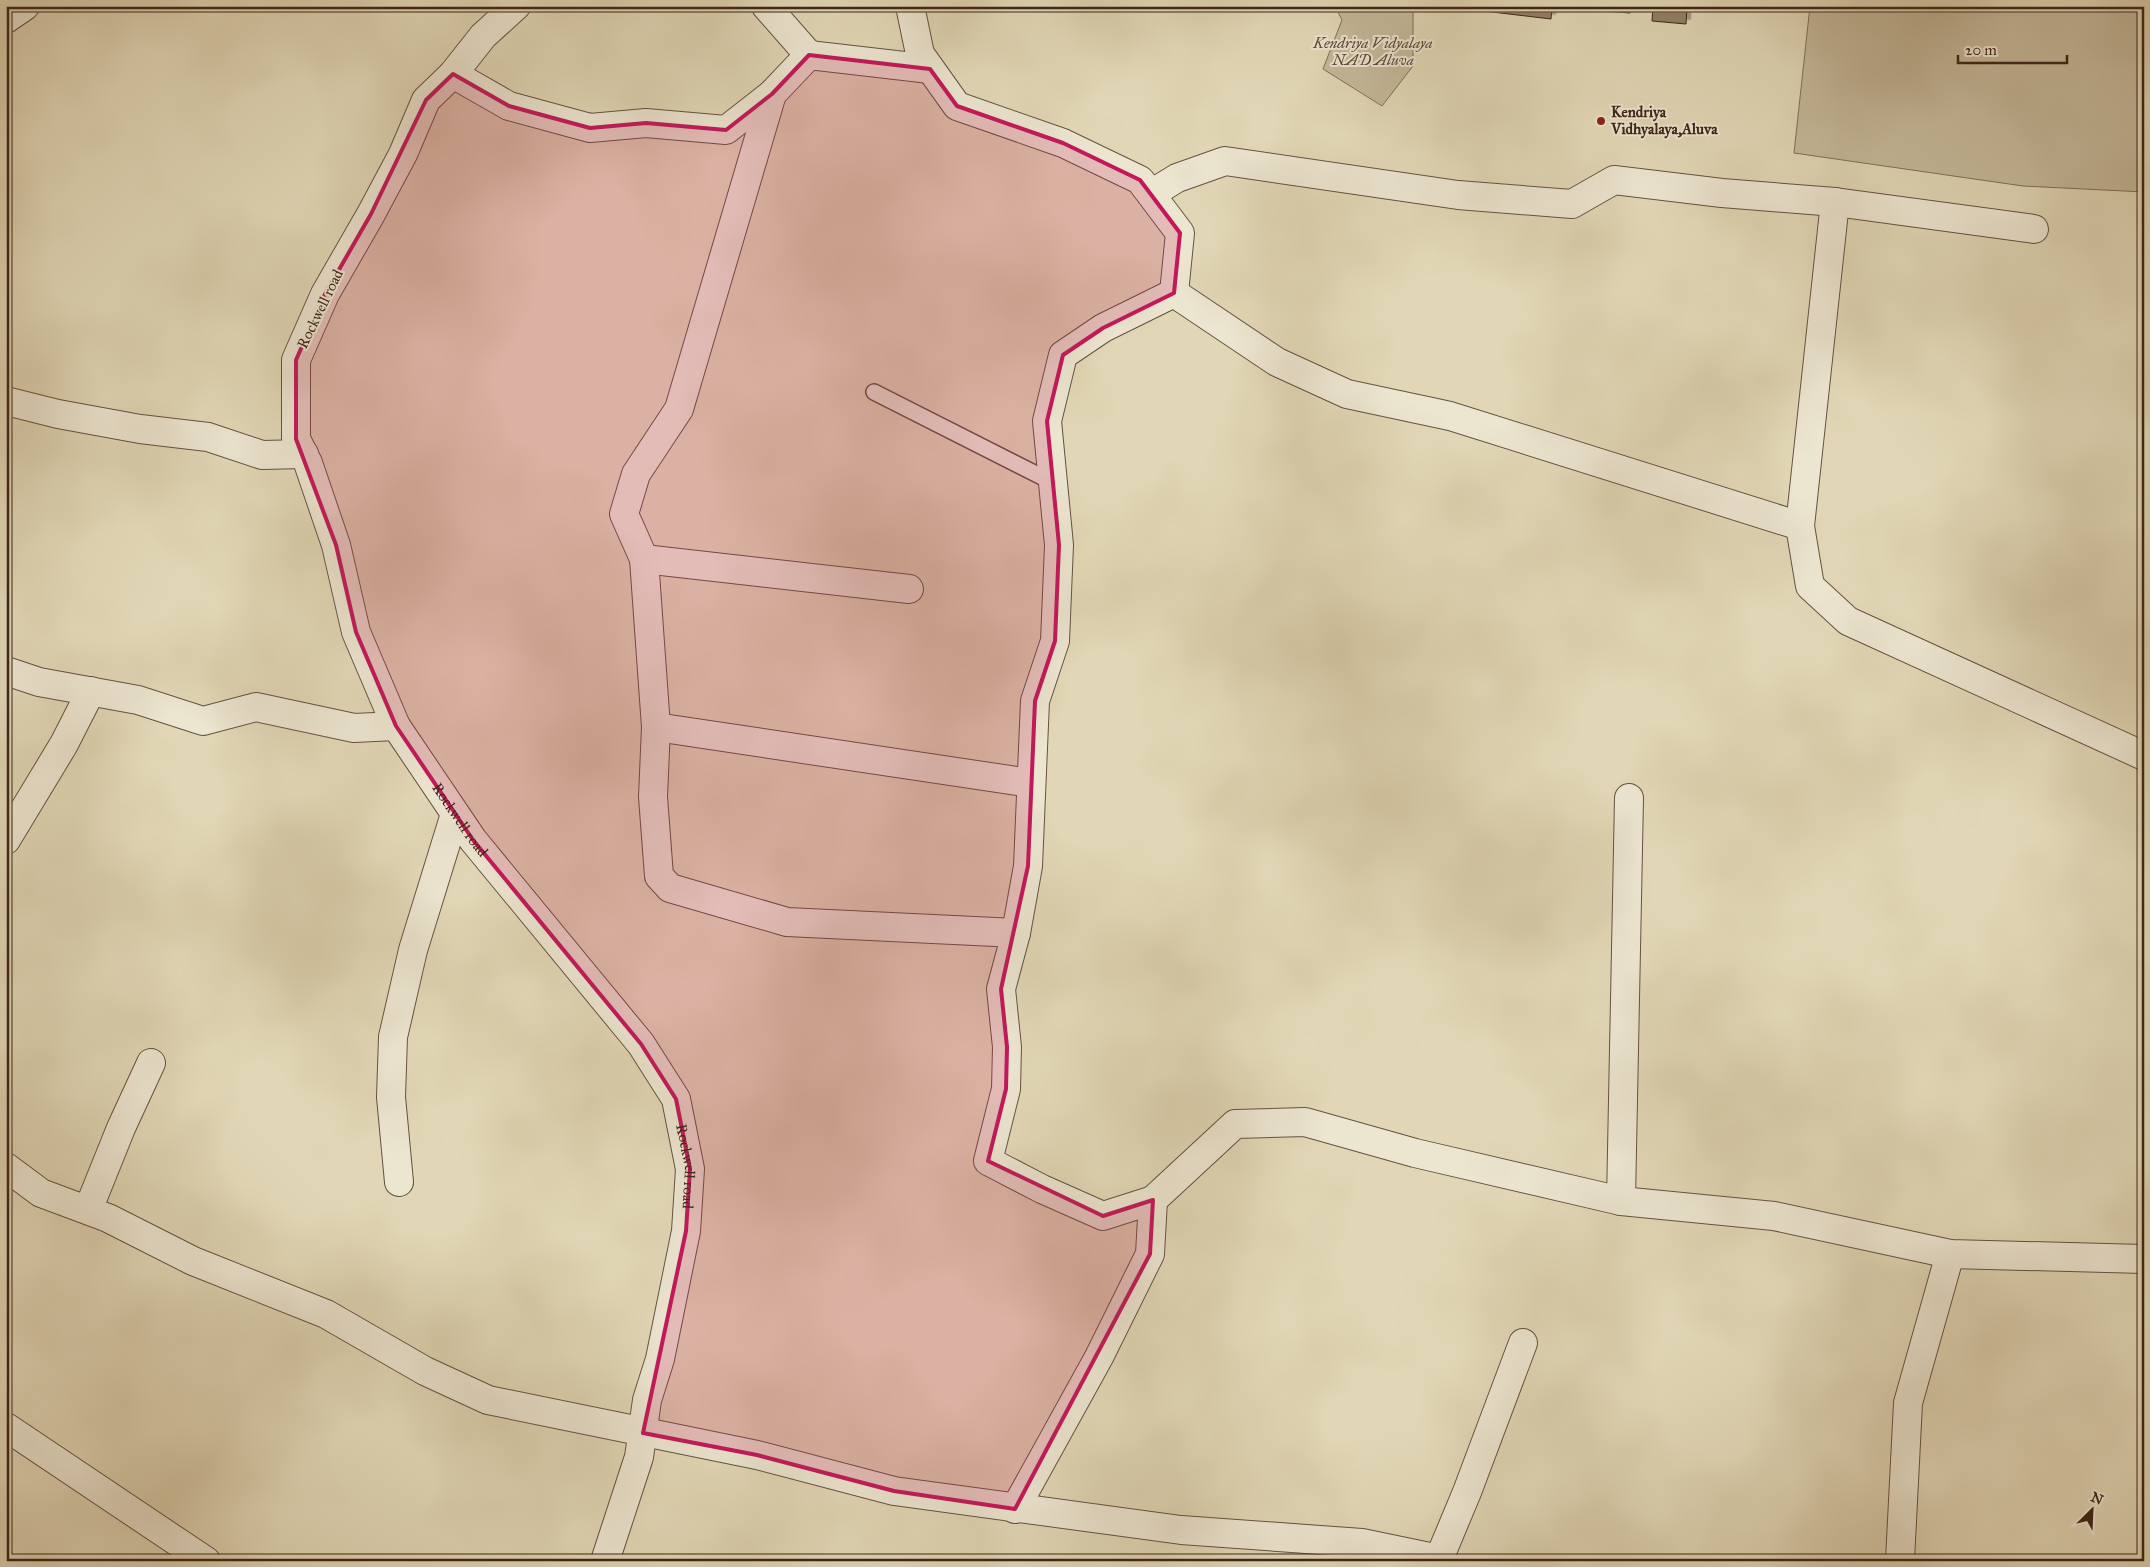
<svg xmlns="http://www.w3.org/2000/svg" width="2150" height="1567" font-family="'IM FELL Great Primer',serif">
	<defs>
		<filter id="shadow"><feDropShadow dx="4.5" dy="-4.5" stdDeviation="0" flood-color="#0004"/></filter>
	</defs>
	<rect width="100%" height="100%" fill="#e1d7b6"/>
	<filter id="stains"><feTurbulence type="fractalNoise" baseFrequency=".004" numOctaves="4"/><feColorMatrix values="0 0 0 0 .2 0 0 0 0 .09 0 0 0 0 .02 0 0 0 .5 -.17"/></filter>
	<radialGradient id="worn" r=".72"><stop offset=".6" stop-color="#630" stop-opacity="0"/><stop offset="1" stop-color="#630" stop-opacity=".3"/></radialGradient>
	<!-- green -->
	<path fill="#c5b99b" stroke="#81705a" d="M 1335,6 L 1413,6 L 1413,66 L 1382,106 L 1323,69 L 1342,20 Z
		M 1810,6 L 2144,6 L 2144,192 L 2023,186 L 1794,153 Z"/>
	<!-- building -->
	<path fill="#92826b" stroke="#3d2619" filter="url(#shadow)" d="M 1467,6 L 1552,6 L 1551,19 L 1467,9 Z
		M 1591,6 L 1631,6 L 1630,13 L 1591,10 Z
		M 1653,6 L 1687,6 L 1686,24 L 1652,21 Z"/>
	<g fill="none" stroke-linecap="round" stroke-linejoin="round">
		<!-- lane casing -->
		<g stroke="#665240" stroke-width="18">
			<path id="lane" d="M 874,392 L 1052,482"/>
		</g>
		<!-- street casing -->
		<g stroke="#665240" stroke-width="30">
			<g id="street">
				<path d="M 516,6 L 483,36 L 453,74 L 509,106 L 590,128 L 646,123 L 726,130 L 772,94 L 809,55 L 930,69"/>
				<path d="M 766,6 L 809,55"/>
				<path d="M 910,6 L 920,54 L 957,106 L 1063,143 L 1140,180 L 1180,233 L 1174,293 L 1103,328 L 1063,355 L 1047,421 L 1059,545 L 1055,641 L 1035,701 L 1028,866 L 1016,933 L 1001,989 L 1007,1047 L 1006,1089 L 988,1161 L 1042,1189 L 1103,1216 L 1153,1200 L 1150,1254 L 1099,1357 L 1015,1509"/>
				<path d="M 6,19 L 25,6"/>
				<path id="s1" d="M 453,74 L 426,100 L 403,154 L 371,214 L 325,294 L 296,360 L 296,439 L 308,463 L 336,545 L 356,632 L 396,726 L 473,840 L 641,1044 L 676,1099 L 690,1169 L 686,1231 L 660,1359 L 647,1400 L 639,1457 L 605,1561"/>
				<path d="M 772,94 L 679,409 L 636,474 L 624,514 L 644,559 L 656,727 L 653,797 L 659,876 L 670,888 L 787,922 L 1016,933"/>
				<path d="M 1151,194 L 1177,178 L 1225,161 L 1458,195 L 1572,204 L 1614,180 L 1722,193 L 1835,202 L 2034,229"/>
				<path d="M 1835,202 L 1800,526 L 1810,586 L 1848,621 L 2144,756"/>
				<path d="M 1174,293 L 1277,362 L 1347,394 L 1450,416 L 1800,526"/>
				<path d="M 6,401 L 58,414 L 140,429 L 208,437 L 262,455 L 304,454"/>
				<path d="M 644,559 L 909,589"/>
				<path d="M 6,671 L 39,682 L 138,700 L 203,721 L 256,707 L 354,728 L 396,726"/>
				<path d="M 656,727 L 1030,783"/>
				<path d="M 6,840 L 64,744 L 91,691"/>
				<path d="M 6,1167 L 41,1193 L 108,1218 L 193,1261 L 326,1314 L 425,1371 L 488,1400 L 757,1455 L 894,1491 L 1181,1530 L 1362,1543 L 1439,1559 L 1467,1492 L 1523,1343"/>
				<path d="M 399,1182 L 391,1097 L 393,1037 L 413,950 L 455,814"/>
				<path d="M 1153,1200 L 1235,1124 L 1305,1122 L 1415,1153 L 1621,1201 L 1774,1216 L 1950,1254 L 2144,1259"/>
				<path d="M 1621,1201 L 1629,798"/>
				<path d="M 88,1210 L 121,1128 L 151,1063"/>
				<path d="M 6,1427 L 206,1561"/>
				<path d="M 1900,1560 L 1908,1403 L 1950,1254"/>
			</g>
		</g>
		<!-- lane -->
		<use href="#lane" stroke="#ece5d0" stroke-width="15"/>
		<!-- street -->
		<use href="#street" stroke="#ece5d0" stroke-width="28"/>
	</g>
	<!-- marked area -->
	<path fill="#c2185b" fill-opacity="0.2" stroke="#c2185b" stroke-width="4" stroke-linejoin="round" d="M 809,55 L 930,69 L 957,106 L 1063,143 L 1140,180 L 1180,233 L 1174,293 L 1103,328 L 1063,355 L 1047,421 L 1059,545 L 1055,641 L 1035,701 L 1028,866 L 1001,989 L 1007,1047 L 1006,1089 L 988,1161 L 1103,1216 L 1153,1200 L 1150,1254 L 1015,1509 L 894,1491 L 757,1455 L 643,1433 L 686,1231 L 690,1169 L 676,1099 L 641,1044 L 473,840 L 396,726 L 356,632 L 336,545 L 296,439 L 296,360 L 325,294 L 371,214 L 426,100 L 453,74 L 509,106 L 590,128 L 646,123 L 726,130 L 772,94 Z"/>
	<!-- markers -->
	<circle fill="#8f2418" stroke="#ece5d0" stroke-width="2" cx="1601" cy="121" r="5"/>
	<g text-anchor="middle" stroke-width="4" stroke-linejoin="round" paint-order="stroke">
		<!-- park labels -->
		<g font-size="15" font-style="italic" fill="#5f4b3a" stroke="#ece5d0">
			<text x="1373" y="48">Kendriya Vidyalaya<tspan x="1373" dy="17">NAD Aluva</tspan></text>
		</g>
		<!-- poi labels -->
		<g font-size="15" font-weight="bold" fill="#3d2619" stroke="#ece5d0" text-anchor="start">
			<text x="1611" y="117">Kendriya<tspan x="1611" dy="17">Vidhyalaya,Aluva</tspan></text>
		</g>
		<!-- street labels -->
		<g font-size="15" fill="#3d2619" stroke="#ece5d0">
			<text transform="translate(320 309) rotate(-64)" y="5">Rockwell road</text>
			<text dy="5" stroke="none"><textPath href="#s1" startOffset="826">Rockwell road</textPath></text>
			<text dy="5" stroke="none"><textPath href="#s1" startOffset="1248">Rockwell road</textPath></text>
		</g>
	</g>
	<!-- margin -->
	<rect width="2150" height="1567" fill="none" stroke="#e1d7b6" stroke-width="25"/>
	<rect x="8" y="8" width="2135" height="1552" fill="none" stroke="#3d2619" stroke-width="2.5"/>
	<rect x="12" y="12" width="2125" height="1542" fill="none" stroke="#3d2619"/>
	<!-- north arrow -->
	<g transform="translate(2092 1510) rotate(24)" stroke="#ece5d0" stroke-width="4" paint-order="stroke">
	<path d="M0-4L9 19L0 12L-9 19Z" fill="#3d2619"/>
	<text y="-8" font-size="14" font-weight="bold" text-anchor="middle" fill="#3d2619">N</text>
	</g>
	<!-- scale -->
	<path d="M1958 55v8h109v-8" fill="none" stroke="#3d2619" stroke-width="2.5"/>
	<text x="1965" y="55" font-size="15" fill="#3d2619" stroke="#ece5d0" stroke-width="4" paint-order="stroke">20 m</text>
	<rect width="100%" height="100%" filter="url(#stains)"/>
	<rect width="100%" height="100%" fill="url(#worn)"/>
</svg>
